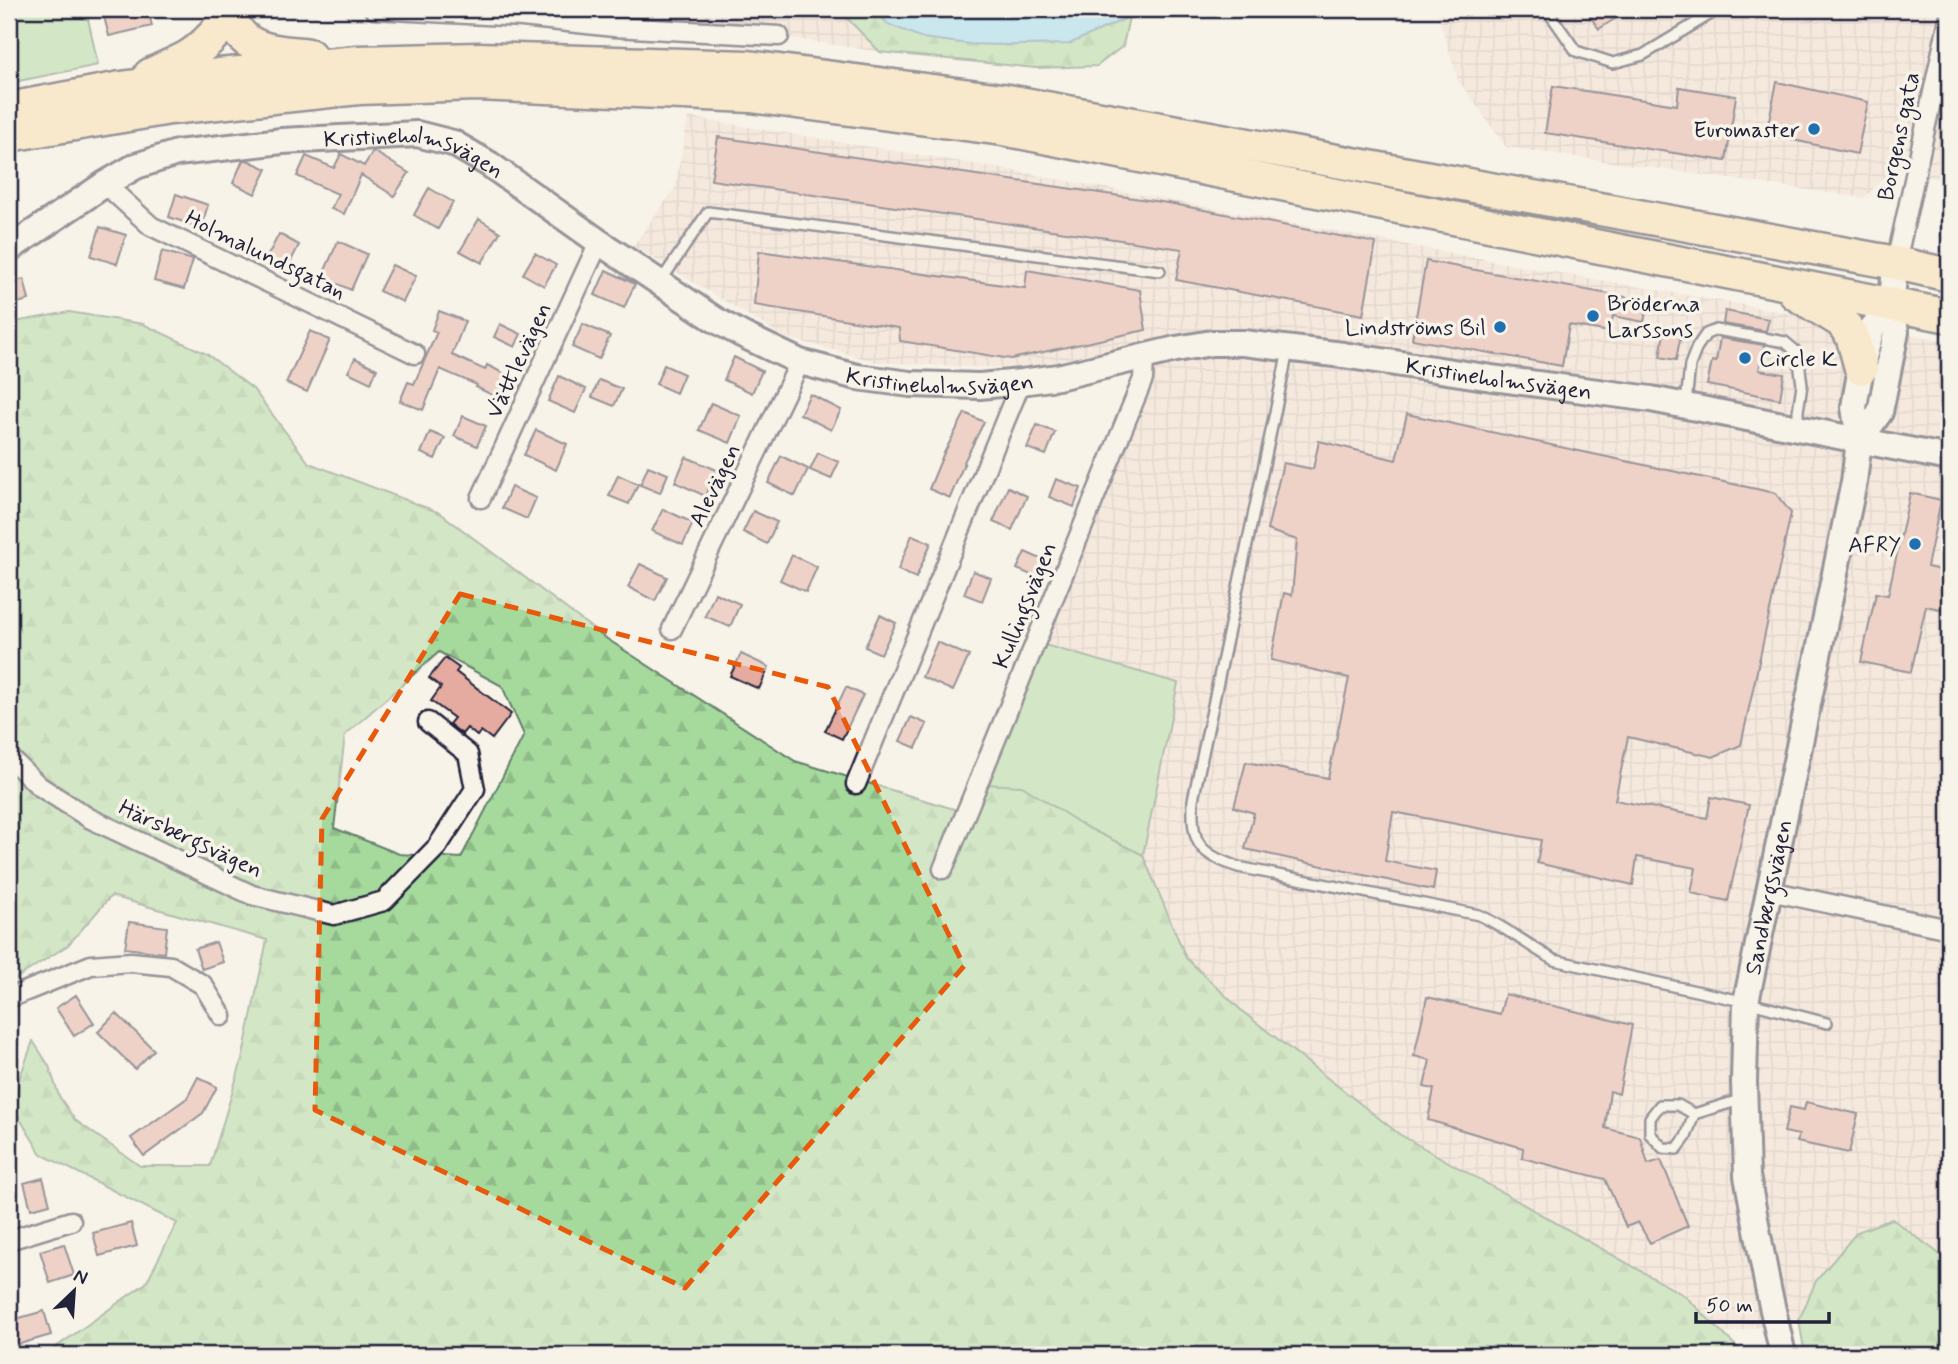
<svg xmlns="http://www.w3.org/2000/svg" width="1958" height="1364" font-family="Mynerve,sans-serif">
	<defs>
		<pattern id="industrial-grid" width="8" height="8" patternUnits="userSpaceOnUse" patternTransform="scale(1.75)"><rect width="8" height="8" fill="#f2ddd2"/><path d="M0 4h8M4 0v8" fill="none" stroke="#cfbdb5"/></pattern>
		<pattern id="forest-firs" width="22" height="20" patternUnits="userSpaceOnUse" patternTransform="scale(1.75)"><rect width="22" height="20" fill="#a6da9d"/><path d="M5 1l3.5 6h-7zM16 11l3.5 6h-7z" fill="#8fbb88"/></pattern>
	</defs>
	<rect width="100%" height="100%" fill="#f7f3e8"/>
	<filter id="ink" filterUnits="userSpaceOnUse"><feTurbulence type="fractalNoise" baseFrequency=".0143" numOctaves="2"/><feDisplacementMap in="SourceGraphic" scale="14" xChannelSelector="R" yChannelSelector="G"/><feConvolveMatrix kernelMatrix="1 2 1 2 8 2 1 2 1" color-interpolation-filters="sRGB"/></filter>
	<g filter="url(#ink)">
		<!-- industrial -->
		<path fill="url(#industrial-grid)" d="M 501,9 L 838,9 L 880,52 L 681,21 Z
			M 1436,9 L 1949,9 L 1949,197 L 1943,180 L 1894,168 L 1864,198 L 1506,147 L 1458,80 Z
			M 688,117 L 999,168 L 1520,266 L 1949,341 L 1949,1261 L 1892,1220 L 1857,1232 L 1816,1281 L 1799,1320 L 1722,1334 L 1685,1296 L 1399,1134 L 1243,1012 L 1186,958 L 1143,855 L 1178,683 L 1041,644 L 1142,389 L 1147,341 L 1026,368 L 969,367 L 877,362 L 784,337 L 633,246 L 675,188 Z"/>
		<!-- grass -->
		<path fill="#a6da9d" stroke="#647e6c" stroke-width="2" d="M 25,9 L 86,9 L 98,65 L 9,83 L 9,16 Z
			M 1041,644 L 1178,683 L 1143,855 L 1084,826 L 985,784 Z"/>
		<!-- forest -->
		<path fill="url(#forest-firs)" stroke="#647e6c" stroke-width="2" fill-rule="evenodd" d="M 838,9 L 874,9 L 888,24 L 923,38 L 970,44 L 1014,45 L 1069,44 L 1129,17 L 1123,46 L 1097,66 L 1036,68 L 880,52 Z
			M 924,9 L 1022,9 L 962,14 Z
			M 69,312 L 143,324 L 207,354 L 253,389 L 309,463 L 440,513 L 601,635 L 795,761 L 964,812 L 985,784 L 1022,786 L 1084,826 L 1143,855 L 1186,958 L 1243,1012 L 1399,1134 L 1685,1296 L 1745,1355 L 38,1355 L 52,1350 L 146,1283 L 177,1223 L 41,1154 L 14,1109 L 19,1080 L 33,1041 L 49,1066 L 59,1096 L 75,1120 L 140,1166 L 210,1166 L 242,1060 L 267,940 L 111,896 L 68,945 L 9,983 L 9,323 ZM 439,652 L 502,686 L 524,735 L 461,858 L 399,854 L 334,828 L 345,735 Z
			M 1892,1219 L 1949,1261 L 1949,1355 L 1805,1355 L 1799,1320 L 1816,1281 L 1857,1232 Z"/>
		<!-- water -->
		<path fill="#93d9f5" stroke="#6690ab" stroke-width="2" d="M 874,9 L 924,9 L 962,14 L 1022,9 L 1146,9 L 1069,44 L 1014,45 L 970,44 L 923,38 L 888,24 Z"/>
		<!-- building -->
		<path fill="#e5aba0" stroke="#22223b" stroke-width="2" d="M 102,9 L 148,9 L 152,26 L 109,36 Z
			M 1585,9 L 1630,9 L 1599,29 Z
			M 1777,82 L 1868,102 L 1857,154 L 1766,134 Z
			M 1553,86 L 1677,105 L 1679,87 L 1736,96 L 1726,161 L 1545,133 Z
			M 718,137 L 1168,203 L 1376,243 L 1363,315 L 1176,280 L 1182,249 L 711,180 Z
			M 373,151 L 409,173 L 394,196 L 361,175 L 344,214 L 331,209 L 338,194 L 297,176 L 306,156 L 334,168 L 341,154 L 364,166 Z
			M 243,160 L 247,160 L 267,169 L 255,194 L 233,183 Z
			M 429,188 L 453,202 L 438,229 L 414,215 Z
			M 176,194 L 208,205 L 201,228 L 169,217 Z
			M 479,219 L 500,232 L 482,263 L 460,251 Z
			M 100,227 L 126,235 L 117,264 L 91,256 Z
			M 279,234 L 299,245 L 287,269 L 266,259 Z
			M 338,241 L 367,254 L 351,290 L 322,277 Z
			M 162,251 L 193,260 L 184,289 L 154,281 Z
			M 759,251 L 1025,288 L 1027,270 L 1140,290 L 1146,330 L 1011,359 L 900,341 L 899,328 L 754,305 Z
			M 535,253 L 556,265 L 544,286 L 523,274 Z
			M 1426,261 L 1648,301 L 1644,322 L 1613,316 L 1610,332 L 1569,325 L 1562,366 L 1412,339 Z
			M 392,265 L 416,276 L 403,302 L 379,291 Z
			M 606,270 L 635,284 L 624,308 L 595,295 Z
			M 24,279 L 29,300 L 9,305 L 9,283 Z
			M 439,311 L 465,321 L 452,355 L 485,370 L 487,365 L 511,377 L 500,399 L 476,387 L 477,385 L 440,369 L 423,410 L 400,401 L 408,382 L 414,384 L 437,332 L 432,330 Z
			M 1725,311 L 1769,319 L 1766,331 L 1723,324 Z
			M 500,324 L 521,334 L 515,347 L 494,337 Z
			M 583,324 L 610,336 L 599,359 L 572,347 Z
			M 1665,326 L 1682,329 L 1676,360 L 1660,357 Z
			M 310,331 L 329,340 L 329,342 L 307,392 L 286,383 Z
			M 1720,338 L 1764,345 L 1759,370 L 1784,374 L 1780,399 L 1707,385 L 1712,361 L 1716,362 Z
			M 734,357 L 762,371 L 752,393 L 724,380 Z
			M 355,358 L 377,369 L 371,383 L 348,372 Z
			M 664,365 L 684,374 L 676,393 L 656,384 Z
			M 559,376 L 586,389 L 575,413 L 548,401 Z
			M 599,380 L 622,389 L 614,406 L 592,397 Z
			M 810,394 L 841,410 L 831,430 L 800,414 Z
			M 711,403 L 741,416 L 730,443 L 699,430 Z
			M 965,413 L 984,422 L 963,464 L 964,464 L 950,498 L 929,489 L 943,455 Z
			M 1407,414 L 1775,493 L 1791,513 L 1741,745 L 1713,757 L 1628,737 L 1615,800 L 1707,818 L 1711,797 L 1749,805 L 1728,901 L 1691,893 L 1696,868 L 1637,857 L 1633,885 L 1537,863 L 1541,840 L 1393,812 L 1385,861 L 1436,871 L 1433,890 L 1245,849 L 1254,813 L 1234,807 L 1246,762 L 1328,778 L 1349,678 L 1271,660 L 1284,593 L 1292,595 L 1297,540 L 1267,530 L 1283,463 L 1313,469 L 1319,441 L 1396,460 Z
			M 463,416 L 486,426 L 477,446 L 454,436 Z
			M 1037,425 L 1055,432 L 1046,455 L 1027,448 Z
			M 536,430 L 567,444 L 556,470 L 524,455 Z
			M 430,432 L 445,438 L 435,459 L 421,453 Z
			M 818,453 L 839,462 L 831,479 L 810,470 Z
			M 781,456 L 808,469 L 795,496 L 768,483 Z
			M 686,457 L 717,470 L 705,496 L 675,482 Z
			M 648,466 L 668,474 L 660,493 L 640,485 Z
			M 618,475 L 638,484 L 629,504 L 609,496 Z
			M 1056,479 L 1081,488 L 1074,507 L 1049,497 Z
			M 511,487 L 536,498 L 527,519 L 502,508 Z
			M 1008,487 L 1027,496 L 1012,530 L 993,522 Z
			M 1910,493 L 1941,500 L 1927,567 L 1949,572 L 1949,611 L 1926,606 L 1911,672 L 1861,662 L 1876,593 L 1888,595 Z
			M 663,509 L 693,523 L 683,545 L 652,531 Z
			M 753,511 L 777,522 L 767,544 L 743,532 Z
			M 912,535 L 931,543 L 916,578 L 898,570 Z
			M 1025,552 L 1050,563 L 1043,580 L 1017,569 Z
			M 792,555 L 817,567 L 806,592 L 780,580 Z
			M 640,564 L 667,577 L 655,601 L 628,587 Z
			M 973,571 L 991,578 L 982,601 L 964,594 Z
			M 715,593 L 740,604 L 730,627 L 705,616 Z
			M 880,615 L 896,623 L 881,654 L 865,647 Z
			M 937,642 L 969,656 L 953,691 L 922,677 Z
			M 741,654 L 769,667 L 759,689 L 730,676 Z
			M 445,658 L 459,668 L 456,672 L 511,714 L 492,739 L 481,731 L 477,736 L 467,728 L 462,734 L 449,724 L 454,718 L 431,701 L 441,687 L 429,678 Z
			M 846,687 L 863,695 L 842,739 L 825,731 Z
			M 911,717 L 927,724 L 916,748 L 900,741 Z
			M 129,922 L 167,927 L 164,953 L 125,948 Z
			M 216,942 L 223,962 L 202,969 L 195,949 Z
			M 1505,994 L 1632,1025 L 1619,1094 L 1610,1091 L 1605,1128 L 1640,1137 L 1648,1164 L 1661,1160 L 1688,1226 L 1650,1243 L 1638,1222 L 1626,1227 L 1605,1179 L 1522,1158 L 1523,1148 L 1428,1120 L 1434,1089 L 1424,1087 L 1430,1060 L 1414,1056 L 1427,997 L 1500,1014 Z
			M 76,995 L 94,1023 L 74,1036 L 56,1008 Z
			M 116,1013 L 154,1050 L 135,1069 L 98,1032 Z
			M 198,1077 L 217,1087 L 203,1113 L 144,1156 L 131,1138 L 187,1098 Z
			M 1806,1102 L 1858,1114 L 1849,1153 L 1797,1142 L 1799,1135 L 1784,1132 L 1790,1107 L 1804,1110 Z
			M 43,1178 L 50,1204 L 31,1209 L 24,1183 Z
			M 131,1223 L 137,1246 L 99,1256 L 93,1233 Z
			M 64,1244 L 74,1275 L 50,1283 L 40,1251 Z
			M 44,1311 L 51,1335 L 9,1347 L 9,1321 Z"/>
		<g fill="none" stroke-linecap="round" stroke-linejoin="round">
			<!-- lane casing -->
			<g stroke="#22223b" stroke-width="14">
				<path id="lane" d="M 1548,11 L 1576,51 L 1613,63 L 1643,55 L 1719,9
					M 661,281 L 708,212 L 1160,271
					M 1288,351 L 1193,800 C 1192,843 1196,852 1238,867 L 1479,915 C 1505,927 1528,945 1554,960 L 1746,1002 L 1827,1023
					M 1686,403 L 1690,365 L 1697,347 L 1706,334 L 1716,330 L 1769,339 L 1785,342 L 1798,353 L 1802,385 L 1798,411 L 1798,426
					M 1694,1114 L 1686,1137 L 1677,1149 L 1663,1148 L 1650,1134 L 1650,1118 L 1660,1105 L 1678,1105 L 1694,1114 L 1743,1099"/>
			</g>
			<!-- street casing -->
			<g stroke="#22223b" stroke-width="23">
				<path id="street" d="M 374,9 L 522,17 L 614,27 L 779,36
					M 105,184 L 151,226 L 415,354
					M 1896,263 L 1949,19
					M 481,498 L 599,242
					M 672,629 L 800,362
					M 9,757 L 39,786 L 89,818 L 140,842 L 252,895 L 334,915 L 384,901 L 437,847 L 475,789 L 468,754 L 428,722
					M 856,784 L 1021,382
					M 943,869 L 1143,379 L 1144,357
					M 1770,891 L 1949,929
					M 9,998 L 91,965 L 131,962 L 171,966 L 203,985 L 222,1016
					M 9,1240 L 71,1221"/>
			</g>
			<!-- secondary casing -->
			<g stroke="#22223b" stroke-width="30">
				<g id="secondary">
					<path id="s1" d="M 9,249 L 105,184 L 136,166 L 177,153 L 282,141 L 417,134 L 453,143 L 489,164 L 599,242 L 714,319 L 741,334 L 800,362 L 857,377 L 910,384 L 980,386 L 1021,382 L 1058,377 L 1176,349 L 1212,343 L 1243,343 L 1343,355 L 1492,378 L 1651,399 L 1949,458"/>
					<path d="M 1859,441 L 1880,412 L 1896,332 L 1891,304 L 1896,263"/>
					<path id="s2" d="M 1783,1355 L 1768,1288 L 1747,1176 L 1744,1082 L 1746,1002 L 1854,482 L 1859,441 L 1854,407 L 1861,368 L 1872,328 L 1891,304"/>
				</g>
			</g>
			<!-- highway casing -->
			<g stroke="#22223b" stroke-width="37">
				<path id="highway" d="M 228,17 C 233,24 237,31 242,36 C 258,53 287,52 309,55
					M 150,75 C 162,69 174,64 186,58 C 200,50 227,25 230,9
					M 9,109 L 121,88 L 218,75 L 358,62 L 479,59 L 748,67 L 1002,100 L 1896,263 L 1949,275
					M 9,135 L 170,108 L 359,88 L 476,84 L 751,96 L 1003,129 L 1949,316
					M 1796,294 L 1841,321 L 1852,335 L 1861,368"/>
			</g>
			<!-- lane -->
			<use href="#lane" stroke="#f7f3e8" stroke-width="9"/>
			<!-- street -->
			<use href="#street" stroke="#f7f3e8" stroke-width="18"/>
			<!-- secondary -->
			<use href="#secondary" stroke="#f7f3e8" stroke-width="24"/>
			<!-- highway -->
			<use href="#highway" stroke="#f9deab" stroke-width="32"/>
		</g>
	</g>
	<!-- marked area -->
	<path d="M0 0H1958V1364H0ZM 460,594 L 828,687 L 964,966 L 685,1288 L 315,1110 L 322,819 Z" fill="#f7f3e8" fill-opacity=".55" fill-rule="evenodd"/>
	<path fill="none" stroke="#e8590c" stroke-width="5" stroke-dasharray="14 9" stroke-linejoin="round" d="M 460,594 L 828,687 L 964,966 L 685,1288 L 315,1110 L 322,819 Z"/>
	<!-- markers -->
	<g fill="#1f6fb2" stroke="#f7f3e8" stroke-width="2.5">
		<circle cx="1814" cy="129" r="7"/>
		<circle cx="1593" cy="316" r="7"/>
		<circle cx="1500" cy="327" r="7"/>
		<circle cx="1745" cy="358" r="7"/>
		<circle cx="1915" cy="544" r="7"/>
	</g>
	<g text-anchor="middle" stroke-width="7" stroke-linejoin="round" paint-order="stroke">
		<!-- poi labels -->
		<g font-size="23" fill="#22223b" stroke="#f7f3e8" text-anchor="end">
			<text x="1800" y="137">Euromaster</text>
			<text x="1607" y="311" text-anchor="start">Bröderna<tspan x="1607" dy="26">Larssons</tspan></text>
			<text x="1486" y="335">Lindströms Bil</text>
			<text x="1759" y="366" text-anchor="start">Circle K</text>
			<text x="1901" y="552">AFRY</text>
		</g>
		<!-- street labels -->
		<g font-size="23" fill="#22223b" stroke="#f7f3e8">
			<text transform="translate(1898 136) rotate(-78)" y="8">Borgens gata</text>
			<text dy="8" stroke="none"><textPath href="#s1" startOffset="436">Kristineholmsvägen</textPath></text>
			<text transform="translate(266 254) rotate(26)" y="8">Holmalundsgatan</text>
			<text transform="translate(518 360) rotate(-65)" y="8">Vättlevägen</text>
			<text dy="8" stroke="none"><textPath href="#s1" startOffset="1026">Kristineholmsvägen</textPath></text>
			<text dy="8" stroke="none"><textPath href="#s1" startOffset="1592">Kristineholmsvägen</textPath></text>
			<text transform="translate(714 485) rotate(-64)" y="8">Alevägen</text>
			<text transform="translate(1024 605) rotate(-68)" y="8">Kullingsvägen</text>
			<text transform="translate(191 838) rotate(25)" y="8">Härsbergsvägen</text>
			<text dy="8" stroke="none"><textPath href="#s2" startOffset="464">Sandbergsvägen</textPath></text>
		</g>
	</g>
	<!-- margin -->
	<rect width="1958" height="1364" fill="none" stroke="#f7f3e8" stroke-width="35"/>
	<rect x="18" y="18" width="1923" height="1329" fill="none" stroke="#22223b" stroke-width="2.5" filter="url(#ink)"/>
	<!-- north arrow -->
	<g transform="translate(74 1291) rotate(25)" stroke="#f7f3e8" stroke-width="5" paint-order="stroke">
	<path d="M0-5L12 26L0 18L-12 26Z" fill="#22223b"/>
	<text y="-10" font-size="19" font-weight="bold" text-anchor="middle" fill="#22223b">N</text>
	</g>
	<!-- scale -->
	<path d="M1696 1312v10h133v-10" fill="none" stroke="#22223b" stroke-width="3.5"/>
	<text x="1706" y="1312" font-size="21" fill="#22223b" stroke="#f7f3e8" stroke-width="5" paint-order="stroke">50 m</text>
</svg>
